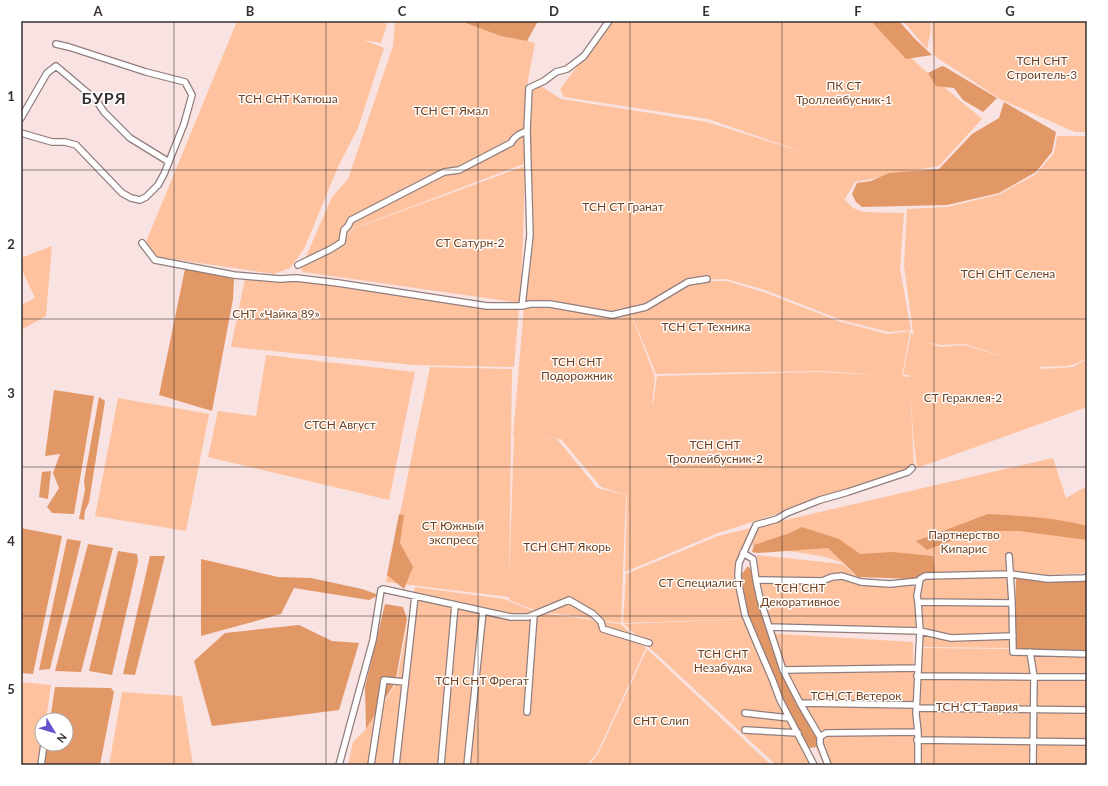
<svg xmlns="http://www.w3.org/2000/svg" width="1108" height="786" font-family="Lato,sans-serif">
	<rect width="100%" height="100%" fill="#f9e2e2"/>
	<!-- green -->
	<path fill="#fec39e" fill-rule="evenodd" d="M 237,21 L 379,21 L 387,24 L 381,43 L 364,40 L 384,48 L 358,128 L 338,167 L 304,249 L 290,268 L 274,274 L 158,257 L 146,242 Z
		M 395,21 L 457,21 L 535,43 L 528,80 L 524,164 L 352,229 L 344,242 L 353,229 L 525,166 L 523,236 L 520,303 L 303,272 L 300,267 L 331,252 L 304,261 L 332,197 L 348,179 L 393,46 Z
		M 612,21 L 872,21 L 923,69 L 982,119 L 939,166 L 855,182 L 845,199 L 833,186 L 847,202 L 853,208 L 863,212 L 904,213 L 900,269 L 911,330 L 889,332 L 841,320 L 765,290 L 726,279 L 688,280 L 645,306 L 612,314 L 550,303 L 524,304 L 530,89 L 539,85 L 561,99 L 707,122 L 806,153 L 813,161 L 806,153 L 708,119 L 564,97 L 560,89 Z
		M 903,21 L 930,21 L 931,30 L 927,49 Z
		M 932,21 L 1087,21 L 1087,132 L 1075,132 L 1000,99 L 933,55 Z
		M 1057,136 L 1087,136 L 1087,358 C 1067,370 1059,365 1038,367 L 1043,369 L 1073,367 L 1087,359 L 1087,407 L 917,468 L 913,434 L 910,382 L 914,470 L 718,533 L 625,572 L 627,495 L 626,494 L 621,623 L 537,611 L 509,600 L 509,597 L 386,582 L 430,367 L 512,369 L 509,583 L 514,436 L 557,439 L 597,488 L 626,495 L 601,487 L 561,439 L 513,436 L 524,307 L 550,305 L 614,317 L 631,314 L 655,377 L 652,404 L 653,403 L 657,376 L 818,372 L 879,375 L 824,371 L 656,374 L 631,313 L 687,283 L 706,281 L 727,281 L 766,293 L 841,322 L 888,334 L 910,331 L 902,376 L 909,377 L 909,375 L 903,375 L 911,333 L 914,335 L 913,331 L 904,266 L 907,209 L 947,207 L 1000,194 L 1036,174 L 1054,153 ZM 927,342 L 940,345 L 965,344 L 1011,359 L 964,345 L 940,347 Z
		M 52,246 L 46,316 L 21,330 L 21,305 L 35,298 L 21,268 L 21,258 Z
		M 246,273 L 519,308 L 514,367 L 414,365 L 231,347 Z
		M 266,355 L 415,372 L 389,500 L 208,457 L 218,411 L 256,416 Z
		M 118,398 L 209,414 L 186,531 L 95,516 Z
		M 1053,458 L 1066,498 L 1087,486 L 1087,573 L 1013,577 L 1010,648 L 920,647 L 920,585 L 821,556 L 751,545 L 755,527 Z
		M 751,528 L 736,563 L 748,619 L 623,623 L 626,574 L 718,536 Z
		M 757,555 L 843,564 L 858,577 L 916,587 L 917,635 L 771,628 L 760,583 Z
		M 1087,576 L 1087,765 L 921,765 L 919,706 L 920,648 L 1014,649 L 1016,579 Z
		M 415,587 L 504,599 L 536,612 L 621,624 L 646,648 L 597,753 L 587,765 L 348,765 L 353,742 L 366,729 L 396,684 Z
		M 748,619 L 777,687 L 818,765 L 776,765 L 624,624 Z
		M 764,633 L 913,642 L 916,765 L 824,765 Z
		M 647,649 L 771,765 L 589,765 L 598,754 Z
		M 21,682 L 51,685 L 46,720 L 42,720 L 42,744 L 39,765 L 21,765 Z
		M 122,692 L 182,696 L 193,765 L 109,765 Z"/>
	<!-- forest -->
	<path fill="#e29767" d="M 460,21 L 538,21 L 527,41 L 501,36 Z
		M 871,21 L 899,21 L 914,38 L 932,55 L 906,59 Z
		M 942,66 L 945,67 L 997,98 L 983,112 L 963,100 L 954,88 L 936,86 L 928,73 Z
		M 1004,102 L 1056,132 L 1052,152 L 1036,172 L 999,193 L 947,205 L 862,207 L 856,202 L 852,194 L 857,183 L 871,181 L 889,173 L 939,169 L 972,134 L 999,118 Z
		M 185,269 L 234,279 L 233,299 L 212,411 L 159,395 Z
		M 54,390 L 94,396 L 74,514 L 52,513 L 47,507 L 59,488 L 53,473 L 60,454 L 45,456 Z
		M 99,397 L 105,401 L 89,502 L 85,511 L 84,520 L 79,519 L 85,490 L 84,481 Z
		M 51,471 L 48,499 L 39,497 L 42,472 Z
		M 399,514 L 404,515 L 400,543 L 413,567 L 404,589 L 387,575 Z
		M 988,514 C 1021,516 1055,517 1087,526 L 1087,540 L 1019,531 L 978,531 L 927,550 L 916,541 Z
		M 802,527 L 839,539 L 860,554 L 892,552 L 933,556 L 935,572 L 917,579 L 858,577 L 828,548 L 758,553 L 752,552 L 754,545 L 790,533 Z
		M 21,528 L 62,536 L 33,674 L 21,673 Z
		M 67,539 L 81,541 L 50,669 L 39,670 Z
		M 88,544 L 113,548 L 81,672 L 55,671 Z
		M 118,551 L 137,554 L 138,561 L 112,675 L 89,671 Z
		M 150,556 L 165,556 L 135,675 L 123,674 Z
		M 201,559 L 278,577 L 311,578 L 362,589 L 379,595 L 369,600 L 294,588 L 281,614 L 201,636 Z
		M 748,566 L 752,571 L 783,670 L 820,737 L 817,747 L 808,748 L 764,661 L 746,610 L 741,575 Z
		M 1087,576 L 1087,651 L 1015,649 L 1016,579 Z
		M 385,604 L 403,607 L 407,619 L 395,683 L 366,729 L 365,687 Z
		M 299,625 L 332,641 L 359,643 L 339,710 L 212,726 L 194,661 L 225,633 Z
		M 55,687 L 111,688 L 114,692 L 100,765 L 43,765 L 46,744 L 66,744 L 66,720 L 50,720 Z"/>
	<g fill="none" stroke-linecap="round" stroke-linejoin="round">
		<!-- minor casing -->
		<g stroke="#917d7d" stroke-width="8">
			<path id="minor" d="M 21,118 L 47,73 L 56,66 L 96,100 L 104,112 L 130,138 L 169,162
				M 21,133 L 52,142 L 65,142 L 76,145 L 122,193 L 131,198 L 140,200 L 146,197 L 158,185 L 164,174 L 184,124 L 192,95 L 185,82 L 146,72 L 69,47 L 56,44
				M 142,243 L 155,260 L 234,275 L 280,279 L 296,278 L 338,283 L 487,306 L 522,306 L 530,304 L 550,304 L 612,315 L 646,307 L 688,282 L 707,279
				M 298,265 L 331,249 L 342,242 L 344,230 L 348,226 L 351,220 L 444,172 L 459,170 L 511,143 C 515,136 519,134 527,131
				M 522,306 L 530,235 L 527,131 L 529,88 L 544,81 L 556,72 L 567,69 L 584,56 L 609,21
				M 743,553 L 753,559 L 756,580 L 760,599 L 783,670 L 800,703 L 820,737 L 820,744 L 828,765
				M 1009,556 L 1012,603 L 1013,652 L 1087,654
				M 756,580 L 822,581 L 832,577 L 842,576 L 861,582 L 890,584 L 919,581
				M 383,589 L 511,617 L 528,617 L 569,600 L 593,614 L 601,622 L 603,629 L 649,643
				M 918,602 L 1012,603
				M 769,627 L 920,631 L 951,638 L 1013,636
				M 1030,652 L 1034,677 L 1033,765
				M 783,670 L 918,668
				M 917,676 L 1034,677 L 1087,677
				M 800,703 L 916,705
				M 917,708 L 1087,710
				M 527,712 L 534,615
				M 745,713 L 789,718
				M 745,730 L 798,733
				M 820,737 L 826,733 L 918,732
				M 917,740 L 1087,742
				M 41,765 L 44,744
				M 339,765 L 373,640 L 381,590
				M 371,765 L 384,680 L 405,682
				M 396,765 L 415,596
				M 441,765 L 455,605
				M 467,765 L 483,611
				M 814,765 L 780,700 L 773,681 L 758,646 L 745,615 L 739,586 L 738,575 L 739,563 L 756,525 L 777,519 L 787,513 L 820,500 L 848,492 L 908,472 L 912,468
				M 918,765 L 918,732 L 916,714 L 920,631 L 918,602 L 917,596 L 920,579 L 925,576 L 1011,574 L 1048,579 L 1084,578 L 1087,577"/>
		</g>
		<!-- minor -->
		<use href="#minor" stroke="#fff" stroke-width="5.5"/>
	</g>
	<!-- grid -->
	<path fill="none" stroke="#383030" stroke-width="1" stroke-opacity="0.55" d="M 174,21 L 174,765M 326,21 L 326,765M 478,21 L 478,765M 630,21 L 630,765M 782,21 L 782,765M 934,21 L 934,765M 21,170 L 1087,170M 21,319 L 1087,319M 21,467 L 1087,467M 21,616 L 1087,616"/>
	<g text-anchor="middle" stroke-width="3" stroke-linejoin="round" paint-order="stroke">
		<!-- park labels -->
		<g font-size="12" fill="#73411f" stroke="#fff">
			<text x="1042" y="65">ТСН СНТ<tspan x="1042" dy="14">Строитель-3</tspan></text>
			<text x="844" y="90">ПК СТ<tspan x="844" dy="14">Троллейбусник-1</tspan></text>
			<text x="288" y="103">ТСН СНТ Катюша</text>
			<text x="451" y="115">ТСН СТ Ямал</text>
			<text x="623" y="211">ТСН СТ Гранат</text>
			<text x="470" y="247">СТ Сатурн-2</text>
			<text x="1008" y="278">ТСН СНТ Селена</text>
			<text x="276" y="318">СНТ «Чайка 89»</text>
			<text x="706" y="331">ТСН СТ Техника</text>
			<text x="577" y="366">ТСН СНТ<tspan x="577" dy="14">Подорожник</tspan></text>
			<text x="963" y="402">СТ Гераклея-2</text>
			<text x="340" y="429">СТСН Август</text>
			<text x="715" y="449">ТСН СНТ<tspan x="715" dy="14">Троллейбусник-2</tspan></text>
			<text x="453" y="530">СТ Южный<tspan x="453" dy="14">экспресс</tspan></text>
			<text x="964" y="539">Партнерство<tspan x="964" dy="14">Кипарис</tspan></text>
			<text x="567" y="551">ТСН СНТ Якорь</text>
			<text x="701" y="587">СТ Специалист</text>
			<text x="800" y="592">ТСН СНТ<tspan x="800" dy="14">Декоративное</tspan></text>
			<text x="723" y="658">ТСН СНТ<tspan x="723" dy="14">Незабудка</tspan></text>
			<text x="482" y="685">ТСН СНТ Фрегат</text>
			<text x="856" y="700">ТСН СТ Ветерок</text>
			<text x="977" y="711">ТСН СТ Таврия</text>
			<text x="661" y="725">СНТ Слип</text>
		</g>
		<!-- district labels -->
		<g font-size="16" font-weight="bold" letter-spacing="1" fill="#383030" stroke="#fff">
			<text x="104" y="104">БУРЯ</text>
		</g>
	</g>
	<!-- border -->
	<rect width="1108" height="786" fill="none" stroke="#ffffff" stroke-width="44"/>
	<!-- north arrow -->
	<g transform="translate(54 732) rotate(128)"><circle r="19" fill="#ffffff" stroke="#afacac"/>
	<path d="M0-3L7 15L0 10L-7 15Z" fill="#6453cc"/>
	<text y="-6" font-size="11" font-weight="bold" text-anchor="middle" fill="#383030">N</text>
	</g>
	<rect x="22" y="22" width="1064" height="742" fill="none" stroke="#383030" stroke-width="1.5"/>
	<g font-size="13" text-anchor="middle" font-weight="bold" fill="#383030">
		<text x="98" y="16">A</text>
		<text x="250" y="16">B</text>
		<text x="402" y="16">C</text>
		<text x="554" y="16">D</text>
		<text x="706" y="16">E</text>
		<text x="858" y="16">F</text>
		<text x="1010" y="16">G</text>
		<text x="11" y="101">1</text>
		<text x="11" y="249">2</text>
		<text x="11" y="398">3</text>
		<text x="11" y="546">4</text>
		<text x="11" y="694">5</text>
	</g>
</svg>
